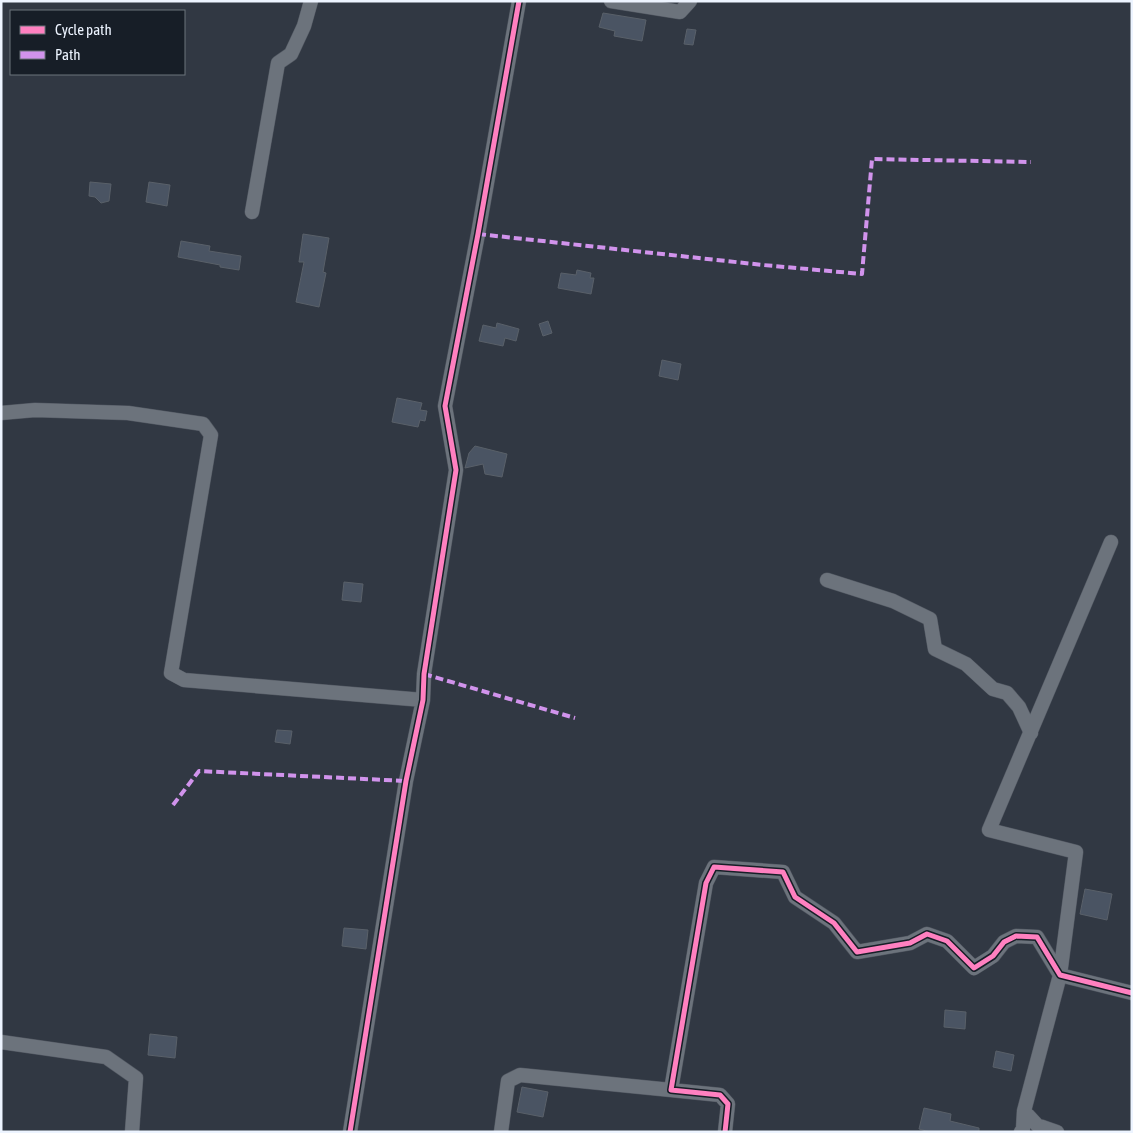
<svg xmlns="http://www.w3.org/2000/svg" width="1133" height="1133" font-family="'Asap Condensed',sans-serif">
	<rect width="100%" height="100%" fill="#313843"/>
	<!-- building -->
	<path fill="#4a5463" stroke="#596069" d="M 603,13 L 646,20 L 642,41 L 614,36 L 615,31 L 599,27 Z
		M 687,29 L 696,30 L 693,45 L 684,44 Z
		M 90,182 L 111,184 L 109,201 L 101,203 L 95,197 L 89,196 Z
		M 149,182 L 170,185 L 167,206 L 146,202 Z
		M 303,234 L 329,238 L 323,272 L 326,273 L 319,307 L 296,302 L 304,262 L 299,262 Z
		M 181,241 L 210,246 L 209,251 L 241,256 L 239,270 L 220,267 L 220,265 L 178,257 Z
		M 577,270 L 591,273 L 590,278 L 594,278 L 591,294 L 558,288 L 561,273 L 576,275 Z
		M 548,321 L 552,333 L 543,336 L 539,324 Z
		M 497,323 L 519,329 L 516,341 L 505,338 L 503,346 L 479,341 L 483,325 L 496,328 Z
		M 662,360 L 681,364 L 678,380 L 659,376 Z
		M 397,398 L 422,403 L 420,410 L 427,411 L 425,421 L 420,420 L 418,427 L 392,422 Z
		M 475,446 L 507,454 L 502,477 L 485,474 L 483,464 L 465,468 L 469,453 Z
		M 344,582 L 363,584 L 361,602 L 342,600 Z
		M 277,730 L 292,731 L 290,744 L 275,742 Z
		M 1085,889 L 1112,894 L 1107,920 L 1080,914 Z
		M 344,928 L 368,930 L 366,949 L 342,946 Z
		M 945,1010 L 966,1012 L 965,1029 L 944,1027 Z
		M 150,1034 L 177,1037 L 175,1058 L 148,1055 Z
		M 996,1051 L 1014,1055 L 1011,1071 L 993,1067 Z
		M 522,1087 L 548,1092 L 543,1117 L 517,1112 Z
		M 924,1108 L 951,1114 L 950,1121 L 979,1128 L 979,1132 L 930,1132 L 919,1129 Z"/>
	<g fill="none" stroke-linecap="round" stroke-linejoin="round">
		<!-- minor casing -->
		<g stroke="#515761" stroke-width="15">
			<path id="minor" d="M 611,1 L 680,12 L 690,1
				M 252,212 L 278,63 L 291,54 L 304,26 L 311,1
				M 1,413 L 35,410 L 128,413 L 203,424 L 211,435 L 171,673 L 184,680 L 423,700
				M 827,580 L 893,601 L 930,619 L 935,649 L 966,664 L 993,689 L 1007,693 L 1019,707 L 1031,733
				M 1,1042 L 106,1057 L 136,1078 L 132,1132
				M 350,1132 L 406,781 L 423,700 L 424,674 L 456,470 L 445,406 L 478,234 L 519,1
				M 501,1132 L 508,1081 L 520,1075 L 671,1090
				M 725,1132 L 728,1104 L 720,1095 L 671,1090 L 706,883 L 714,867 L 783,872 L 795,897 L 834,923 L 857,952 L 910,943 L 927,934 L 947,941 L 974,968 L 993,956 L 1004,942 L 1016,936 L 1037,937 L 1060,975 L 1132,993
				M 1021,1132 L 1023,1129 L 1024,1111
				M 1057,1132 L 1037,1125 L 1024,1111 L 1060,975 L 1076,852 L 989,830 L 1111,542"/>
		</g>
		<!-- minor -->
		<use href="#minor" stroke="#6c737c" stroke-width="14"/>
		<!-- quiet -->
		<path stroke="#d193ec" stroke-width="4" stroke-dasharray="8 4" stroke-linecap="butt" d="M 478,234 L 763,265 L 862,274 L 872,159 L 1031,162
			M 424,674 L 575,718
			M 173,805 L 199,771 L 406,781"/>
		<!-- cycleway casing -->
		<g stroke="#171e27" stroke-width="8">
			<path id="cycleway" d="M 350,1132 L 406,781 L 423,700 L 424,674 L 456,470 L 445,406 L 478,234 L 519,1
				M 725,1132 L 728,1104 L 720,1095 L 671,1090 L 706,883 L 714,867 L 783,872 L 795,897 L 834,923 L 857,952 L 910,943 L 927,934 L 947,941 L 974,968 L 993,956 L 1004,942 L 1016,936 L 1037,937 L 1060,975 L 1132,993"/>
		</g>
		<!-- cycleway -->
		<use href="#cycleway" stroke="#ff80c0" stroke-width="5"/>
	</g>
	<!-- border -->
	<rect width="1133" height="1133" fill="none" stroke="#edf4ff" stroke-width="5"/>
	<!-- legend -->
	<rect x="10" y="10" width="175" height="65" fill="#171e27" stroke="#6d747d"/>
	<rect x="20" y="26" width="25" height="8" fill="#ff80c0" stroke="#6d747d"/>
	<text x="55" y="35" font-size="15" fill="#edf4ff">Cycle path</text>
	<rect x="20" y="51" width="25" height="8" fill="#d193ec" stroke="#6d747d"/>
	<text x="55" y="60" font-size="15" fill="#edf4ff">Path</text>
</svg>
